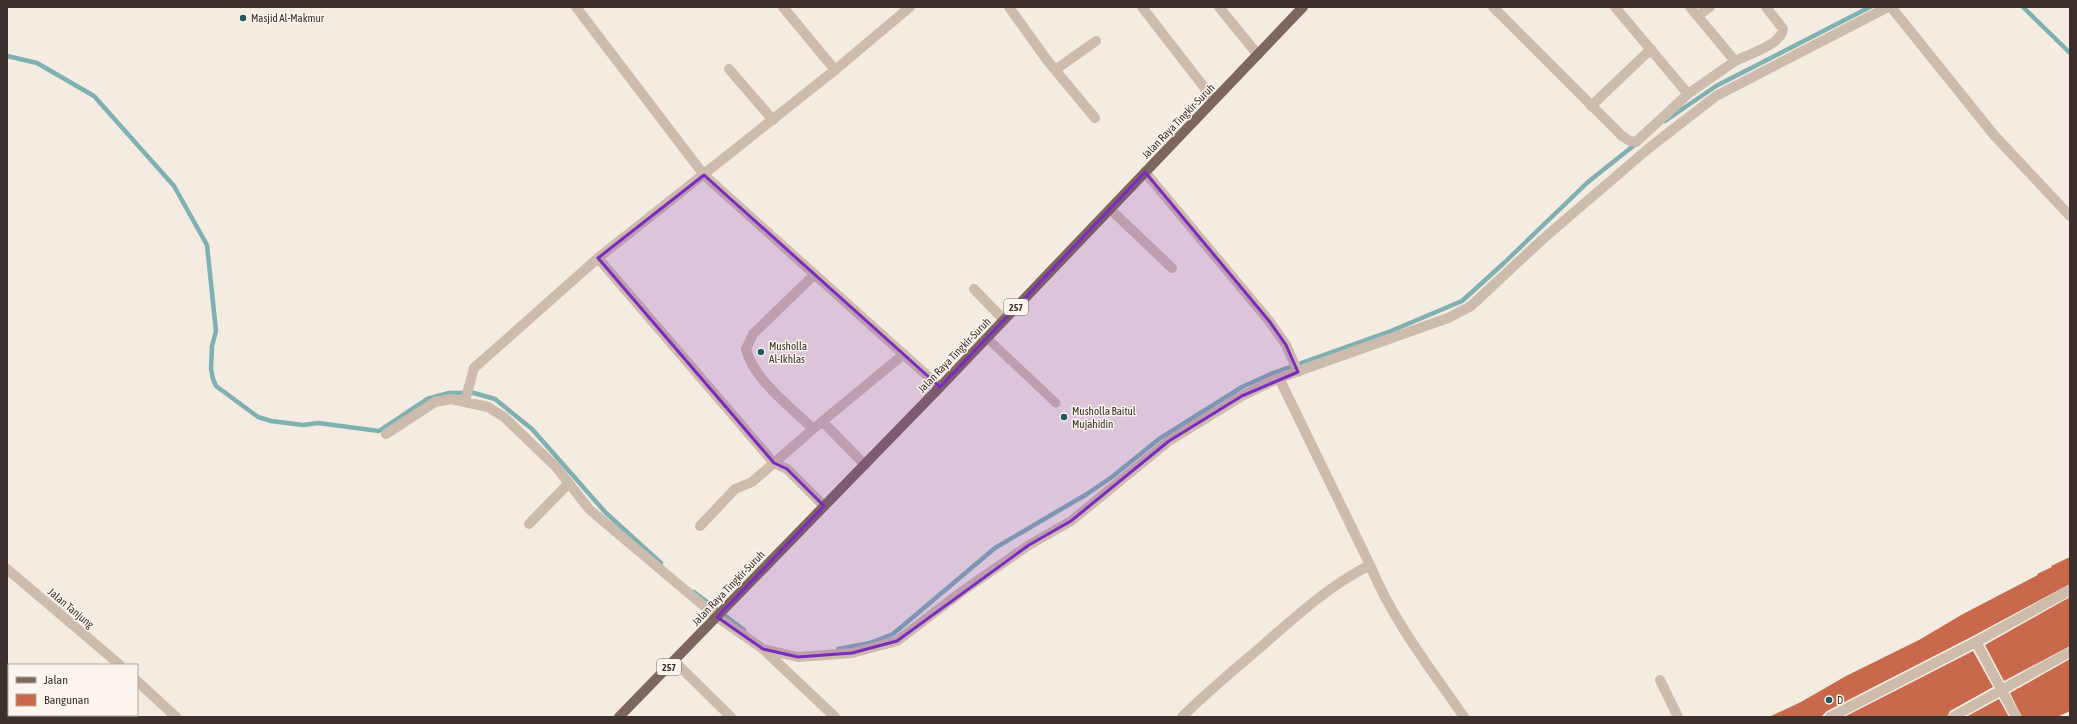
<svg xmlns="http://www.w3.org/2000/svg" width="2077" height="724" font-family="'Asap Condensed',sans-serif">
	<rect width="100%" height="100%" fill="#f4ebe1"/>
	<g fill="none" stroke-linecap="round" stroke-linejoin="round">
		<!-- stream -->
		<path stroke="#7fb0b2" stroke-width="4.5" d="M 2023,7 L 2070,53
			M 7,56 L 37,63 L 94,96 L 174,186 L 207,245 L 216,331 L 212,346 L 211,369 L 213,379 L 216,386 L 258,417 L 271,421 L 303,425 L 318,423 L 379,431 L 427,399 L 449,393 L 474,393 L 495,399 L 532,429 L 606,513 L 661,563
			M 1665,121 L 1716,86 L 1870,7
			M 694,592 L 744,630
			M 838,649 L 870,643 L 893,634 L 995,548 L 1087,494 L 1112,477 L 1159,439 L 1242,387 L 1273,373 L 1391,331 L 1462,301 L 1504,263 L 1588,182 L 1637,143"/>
	</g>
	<!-- building -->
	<path fill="#c8694b" d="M 2070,557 L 2070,584 L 1973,636 L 1827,711 L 1821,717 L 1769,717 L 1801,702 L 1846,676 L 1919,640 L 1963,614 L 2038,575 L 2037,574 L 2052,567 L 2051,566 Z
		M 2070,597 L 2070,646 L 2004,681 L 1985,645 Z
		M 1973,651 L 1993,687 L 1950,711 L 1947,717 L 1844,717 Z
		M 2070,659 L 2070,711 L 2057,717 L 2022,717 L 2010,693 Z
		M 1999,699 L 2009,717 L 1966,717 Z"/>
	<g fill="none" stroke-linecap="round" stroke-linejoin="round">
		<!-- service -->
		<path stroke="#cdbbac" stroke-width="9" d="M 987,338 L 1056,403"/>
		<!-- minor -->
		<path stroke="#cdbbac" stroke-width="10" d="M 576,7 L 704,175 L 940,387
			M 783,7 L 835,70
			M 1009,7 L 1047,60 L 1095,118
			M 1142,7 L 1214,100
			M 1219,7 L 1258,55
			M 1493,7 L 1622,136 L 1630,141 L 1636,142 L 1688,94 L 1735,61 L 1690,7
			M 1615,7 L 1688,94
			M 1697,16 L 1710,7
			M 1735,61 C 1749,54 1781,45 1783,29 L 1766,7
			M 729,69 L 773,120
			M 1055,70 L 1096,41
			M 1591,106 L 1651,49
			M 1145,172 L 1270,322 L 1286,345 L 1298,372
			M 1110,209 L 1172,268
			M 598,258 L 774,463 L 787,469 L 824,506
			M 814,275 L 753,334 L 746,349 C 753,379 791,407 813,429 L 904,354
			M 974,289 L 1004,320
			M 1279,378 L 1370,565
			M 465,401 L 474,368 L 598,258 L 835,70 L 910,7
			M 823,422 L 865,465
			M 386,434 L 435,402 L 451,399 L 488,407 L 504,417 L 556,467 L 590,510 L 717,617 L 763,649 L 835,717
			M 529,524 L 568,484
			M 700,526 L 735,489 L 752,482 L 813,429
			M 7,569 L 120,665
			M 1976,642 L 2016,717
			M 763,649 L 798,657 L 852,653 L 897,641 L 964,590 L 1029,545 L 1071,521 L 1169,441 L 1242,396 L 1279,378 L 1448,318 L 1471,306 L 1544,238 L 1649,148 L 1716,96 L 1888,7
			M 674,661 L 731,717
			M 1660,680 L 1678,717
			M 137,681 L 176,717
			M 1182,717 C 1207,692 1235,669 1262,646 C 1296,616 1330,585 1370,565 C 1393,621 1430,668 1464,717
			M 1830,717 L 1976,642 L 2070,590
			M 1953,717 L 2070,652"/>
		<!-- tertiary -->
		<path stroke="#cdbbac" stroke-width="10" d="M 1891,7 L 1994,135 L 2070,216"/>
		<!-- primary -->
		<path stroke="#7d675c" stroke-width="10" d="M 619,717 L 940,387 L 1303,7"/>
	</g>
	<!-- marked area -->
	<path fill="#7b2cbf" fill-opacity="0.2" stroke="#7b2cbf" stroke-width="3" stroke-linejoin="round" d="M 1145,172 L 1270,322 L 1286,345 L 1298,372 L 1242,396 L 1169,441 L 1071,521 L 1029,545 L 897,641 L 852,653 L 798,657 L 763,649 L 717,617 L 824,506 L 787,469 L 774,463 L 598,258 L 704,175 L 940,387 Z"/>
	<!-- markers -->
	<g fill="#1f5a5e" stroke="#fbf5ee" stroke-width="1.5">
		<circle cx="243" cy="18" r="4"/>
		<circle cx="761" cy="352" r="4"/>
		<circle cx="1064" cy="417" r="4"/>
		<circle cx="1829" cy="700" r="4"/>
	</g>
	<g text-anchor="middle" stroke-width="3" stroke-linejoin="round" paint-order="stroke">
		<!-- shield labels -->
		<g fill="#fbf5ee" stroke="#756b66" stroke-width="1">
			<rect x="1004" y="299" width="24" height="16" rx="3"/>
			<rect x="657" y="659" width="24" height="16" rx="3"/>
		</g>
		<g font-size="10" font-weight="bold" fill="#3b302b">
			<text x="1016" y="311">257</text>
			<text x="669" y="671">257</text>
		</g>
		<!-- poi labels -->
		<g font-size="11" fill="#3b302b" stroke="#fbf5ee" text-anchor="start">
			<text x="251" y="22">Masjid Al-Makmur</text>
			<text x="769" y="350">Musholla<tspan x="769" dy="13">Al-Ikhlas</tspan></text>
			<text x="1072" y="415">Musholla Baitul<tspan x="1072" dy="13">Mujahidin</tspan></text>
			<text x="1837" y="704">D</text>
		</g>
		<!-- street labels -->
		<g font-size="11" fill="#3b302b" stroke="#fbf5ee">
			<text transform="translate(1178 121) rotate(-46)" y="4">Jalan Raya Tingkir-Suruh</text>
			<text transform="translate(954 355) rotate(-46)" y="4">Jalan Raya Tingkir-Suruh</text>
			<text transform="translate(728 588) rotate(-46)" y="4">Jalan Raya Tingkir-Suruh</text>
			<text transform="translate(71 608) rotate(40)" y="4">Jalan Tanjung</text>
		</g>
	</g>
	<!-- border -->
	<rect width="2077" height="724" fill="none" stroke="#3b302b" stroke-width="16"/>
	<!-- legend -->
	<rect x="8" y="664" width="130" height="52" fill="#fbf5ee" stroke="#aea6a0"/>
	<rect x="16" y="677" width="20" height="6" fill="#7d675c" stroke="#aea6a0"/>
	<text x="44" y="684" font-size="12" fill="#3b302b">Jalan</text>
	<rect x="16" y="694" width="20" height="12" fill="#c8694b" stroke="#aea6a0"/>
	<text x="44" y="704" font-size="12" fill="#3b302b">Bangunan</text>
</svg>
